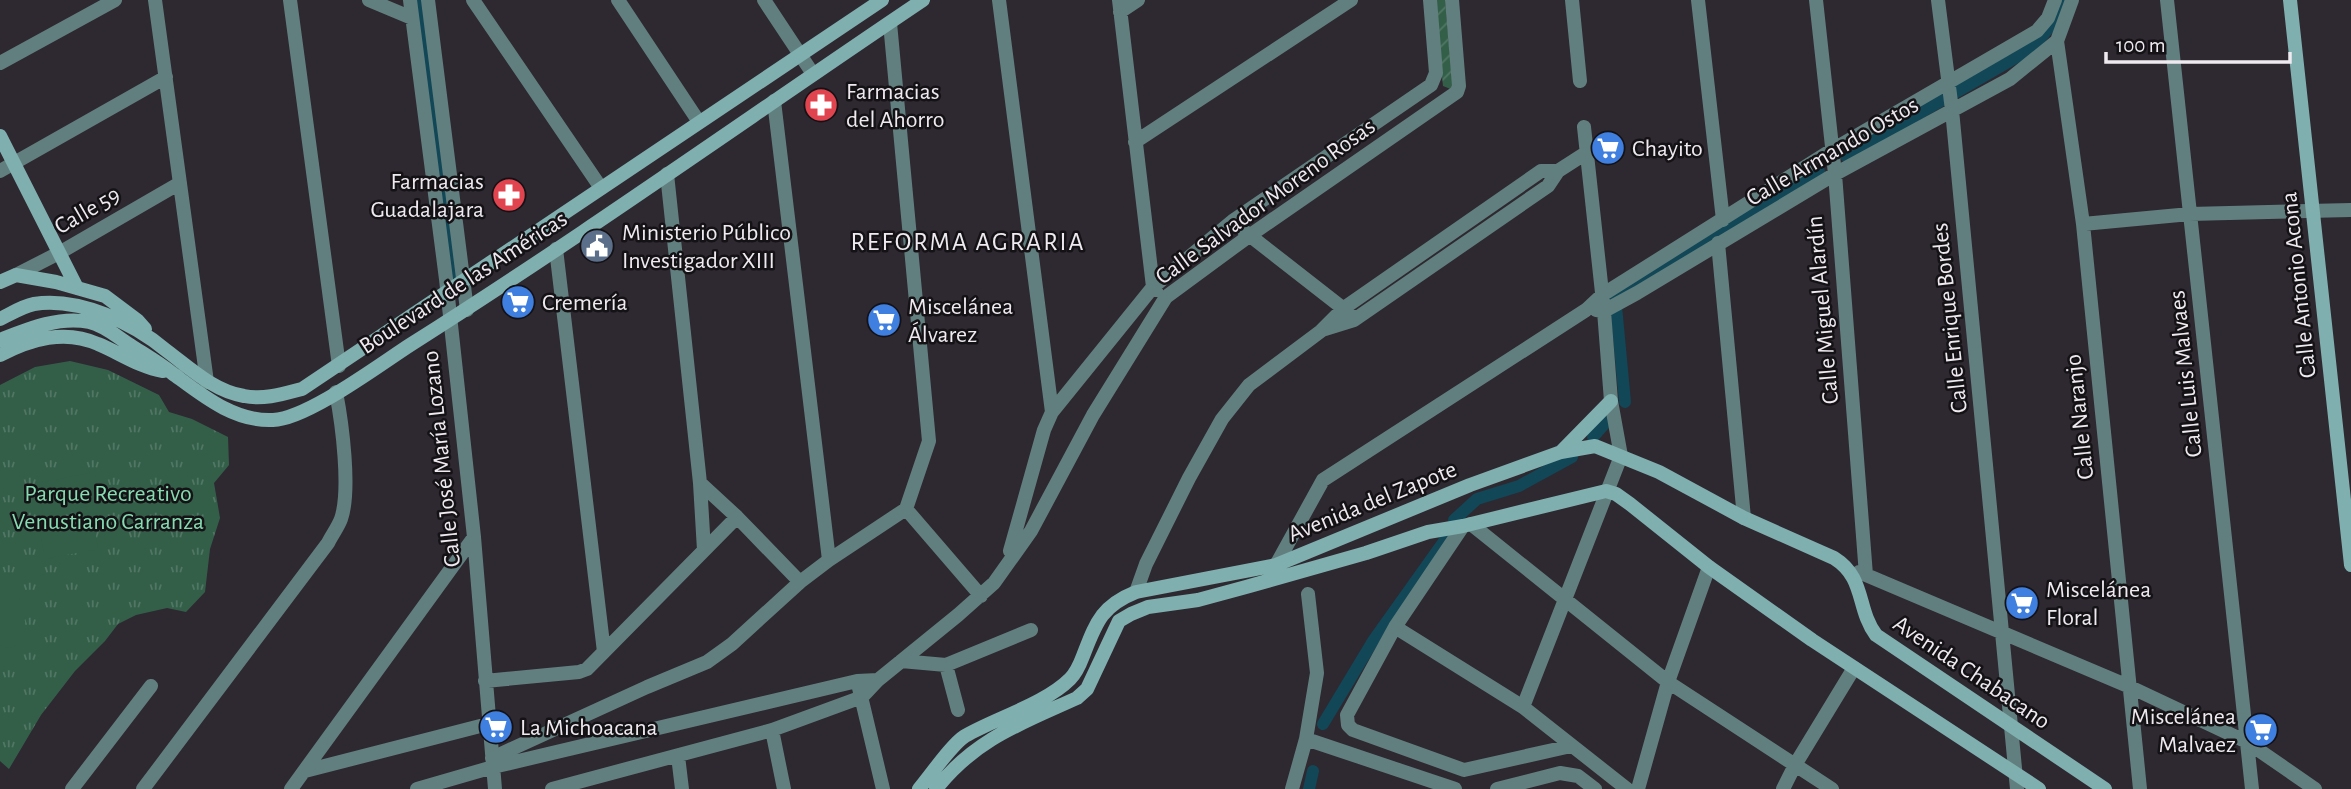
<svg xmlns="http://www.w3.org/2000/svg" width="2351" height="789" font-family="'Alegreya Sans',sans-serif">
	<defs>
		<pattern id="grass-tufts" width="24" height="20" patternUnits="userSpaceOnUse" patternTransform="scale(1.75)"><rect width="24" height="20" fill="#335f49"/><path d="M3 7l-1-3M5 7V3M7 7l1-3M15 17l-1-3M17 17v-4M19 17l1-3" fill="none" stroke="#517664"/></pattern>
		<pattern id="garden-furrows" width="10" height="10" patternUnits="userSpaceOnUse" patternTransform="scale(1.75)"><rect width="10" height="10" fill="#335f49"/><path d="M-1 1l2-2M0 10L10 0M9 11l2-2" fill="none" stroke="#517664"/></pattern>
	</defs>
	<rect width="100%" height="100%" fill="#2e2831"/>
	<!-- grass -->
	<path fill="url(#grass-tufts)" d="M 70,361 L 108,370 L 159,395 L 169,412 L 192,419 L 228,437 L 229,465 L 214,483 L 220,518 L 210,549 L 205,592 L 186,612 L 167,608 L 136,615 L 118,624 L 105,641 L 75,671 L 41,715 L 9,769 L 0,761 L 0,385 L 35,367 Z"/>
	<!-- garden -->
	<path fill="url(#garden-furrows)" d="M 1434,0 L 1445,0 L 1453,90 L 1443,86 Z"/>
	<!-- pitch -->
	<path fill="#335f49" d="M 95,472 L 101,504 L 43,514 L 37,483 Z
		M 92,512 L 98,549 L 45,559 L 38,521 Z
		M 0,590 L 19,598 C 26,616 33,646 5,648 L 0,644 Z"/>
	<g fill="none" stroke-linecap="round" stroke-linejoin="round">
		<!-- canal -->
		<path stroke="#114756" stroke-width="12" d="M 419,0 L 454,273
			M 1846,156 L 2027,51 C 2045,35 2055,22 2064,0
			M 1625,402 L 1615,295 L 1819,171
			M 1593,437 L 1607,421
			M 1454,520 L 1477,499 L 1519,486 L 1572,457
			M 1323,724 L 1373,641 L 1445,540
			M 1309,789 L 1313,771"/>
		<!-- street -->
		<path stroke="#617f7e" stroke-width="14" d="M 155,0 L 207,382
			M 290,0 L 339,366
			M 369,0 L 412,18
			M 410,0 L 446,279 L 474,537 L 495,789
			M 428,0 L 467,310
			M 473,0 L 601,188
			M 618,0 L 699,122
			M 764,0 L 813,74
			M 999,0 L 1052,412
			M 1119,0 L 1153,287 L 1156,290
			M 1572,0 L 1580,81
			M 1698,0 L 1723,220
			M 1816,0 L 1835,174 L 1866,575
			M 1938,0 L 1952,110 L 2017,789
			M 2167,0 L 2252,789
			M 1120,12 L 1138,0
			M 890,23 L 929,441 L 906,509
			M 2057,41 L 2083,224 L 2140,789
			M 0,63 L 115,0
			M 774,101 L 829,560
			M 1135,142 L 1351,0
			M 0,171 L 166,77
			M 667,174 L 700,483 L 704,550
			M 2083,224 L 2190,214 L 2351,210
			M 1244,231 L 1349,313
			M 1718,243 L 1744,518
			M 556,249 L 604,652
			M 16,275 L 59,253 L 180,183
			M 1596,310 L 1604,311 L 1637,293 L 1835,174 L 2010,79 L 2057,41 L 2072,0
			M 1325,329 L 1354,320 L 1548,186 L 1558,171 L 1586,153
			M 700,483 L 737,517 L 800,582
			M 906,509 L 981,596
			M 1471,524 L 1668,682 L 1832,789
			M 1463,526 L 1395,627 L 1347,715 L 1348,725 L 1353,730 L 1464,770 L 1571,746
			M 1010,551 L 1044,430 L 1052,412 L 1153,287 L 1234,220 L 1431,85 L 1436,73 L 1430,0
			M 1276,565 L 1323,480 L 1586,310 L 1602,295 L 1832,150 L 2037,31 L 2048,18 L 2055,0
			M 1859,572 L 2128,686 L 2247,742 L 2315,789
			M 1136,592 L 1146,564 L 1189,478 L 1222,419 L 1249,385 L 1321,331 L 1344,308 L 1541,171 L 1558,171
			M 1395,627 L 1523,707 L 1627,789
			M 901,661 L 946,665 L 1031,630
			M 946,665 L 958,710
			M 878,680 L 958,615 L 994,583 L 1031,531 L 1093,415 L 1166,297 L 1249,236 L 1457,92 L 1459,86 L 1452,0
			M 485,681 L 579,672 L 587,669 L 737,517
			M 859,688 L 883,789
			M 1523,707 L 1621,456 L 1611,401 L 1604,311 L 1584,127
			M 772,730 L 784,789
			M 1306,739 L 1455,789
			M 678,756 L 682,789
			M 492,758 L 647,687 L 707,662 L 732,644 L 800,582 L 829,560 L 906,509
			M 305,771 L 488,724
			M 72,789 L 151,686
			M 143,789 L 328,543 C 332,535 338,527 341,519 C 351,490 342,423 336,392
			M 291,789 L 474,537
			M 417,789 L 493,767 L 857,681 L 878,680 L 862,697 L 772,730 L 552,789
			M 1292,789 L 1306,739 L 1317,673 L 1308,594
			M 1497,789 L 1560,773 L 1578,776 L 1595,789
			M 1638,789 L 1668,682 L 1709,567
			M 1783,789 L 1795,765 L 1854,668"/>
		<!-- secondary -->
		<path stroke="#7fafae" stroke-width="14" d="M 2290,0 L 2351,565
			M 0,136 L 77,288
			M 0,282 L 16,275 L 56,282 L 105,296 L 137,320 L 145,329
			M 0,319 C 10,314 23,306 34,304 C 79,297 134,323 167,351 C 191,369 214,391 244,396 C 264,400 283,394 302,389 L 882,0
			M 0,340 C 28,329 59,316 89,322 C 103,325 115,335 127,343 C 142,353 158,362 172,373 C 202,395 234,422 273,420 C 307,419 379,365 410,345 C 584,235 752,115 923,0
			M 0,355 C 31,339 65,329 98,344 C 120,353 139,367 163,371
			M 1561,452 L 1611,401
			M 919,789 C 930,776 952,744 965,736 C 996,718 1045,704 1070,679 C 1076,673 1080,664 1083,656 C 1096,623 1101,606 1136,592 L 1276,565 L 1470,485 L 1561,452 L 1595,446 L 1659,472 L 1744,518 L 1834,558 C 1866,578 1856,608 1876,635 L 2105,789
			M 936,789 C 975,739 1022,723 1077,698 L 1087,689 L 1119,621 L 1131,614 L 1148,607 L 1198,600 L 1246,587 L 1366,553 L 1428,532 L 1463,526 L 1606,491 L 1616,494 L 1630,504 L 1709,567 L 1812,640 L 2039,789"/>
	</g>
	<!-- icons -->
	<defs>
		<g id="pharmacy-disc" transform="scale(1.75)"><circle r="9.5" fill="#e0444e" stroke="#151216"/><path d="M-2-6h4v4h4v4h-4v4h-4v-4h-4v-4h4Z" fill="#fff"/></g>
		<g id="supermarket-disc" transform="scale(1.75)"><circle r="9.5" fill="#3f7fe0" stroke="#151216"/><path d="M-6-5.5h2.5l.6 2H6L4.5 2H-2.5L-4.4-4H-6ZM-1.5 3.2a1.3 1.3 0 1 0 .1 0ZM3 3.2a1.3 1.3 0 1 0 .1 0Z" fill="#fff"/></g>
		<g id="civic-disc" transform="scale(1.75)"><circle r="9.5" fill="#5c6f8a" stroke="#151216"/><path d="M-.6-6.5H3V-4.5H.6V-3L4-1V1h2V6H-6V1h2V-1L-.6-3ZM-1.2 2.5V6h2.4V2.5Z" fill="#fff"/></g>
	</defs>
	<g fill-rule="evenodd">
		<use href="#pharmacy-disc" x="821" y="105"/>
		<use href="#supermarket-disc" x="1608" y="148"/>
		<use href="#pharmacy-disc" x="509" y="195"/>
		<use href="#civic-disc" x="597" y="246"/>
		<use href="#supermarket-disc" x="518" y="302"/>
		<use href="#supermarket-disc" x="884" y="320"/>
		<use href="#supermarket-disc" x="2022" y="603"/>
		<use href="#supermarket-disc" x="496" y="727"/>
		<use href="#supermarket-disc" x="2261" y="730"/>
	</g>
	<g text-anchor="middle" stroke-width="5" stroke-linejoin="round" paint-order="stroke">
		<!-- poi labels -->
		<g font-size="24" fill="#eeeaf0" stroke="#151216" text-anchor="start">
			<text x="846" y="99">Farmacias<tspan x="846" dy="28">del Ahorro</tspan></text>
			<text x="1632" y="156">Chayito</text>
			<text x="484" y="189" text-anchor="end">Farmacias<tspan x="484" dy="28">Guadalajara</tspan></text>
			<text x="622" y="240">Ministerio Público<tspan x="622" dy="28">Investigador XIII</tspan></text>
			<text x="542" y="310">Cremería</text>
			<text x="908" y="314">Miscelánea<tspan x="908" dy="28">Álvarez</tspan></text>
			<text x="2046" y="597">Miscelánea<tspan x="2046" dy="28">Floral</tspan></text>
			<text x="2236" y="724" text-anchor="end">Miscelánea<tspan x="2236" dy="28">Malvaez</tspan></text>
			<text x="520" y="735">La Michoacana</text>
		</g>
		<!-- street labels -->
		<g font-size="24" fill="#eeeaf0" stroke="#151216">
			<text transform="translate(1832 151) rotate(-30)" y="8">Calle Armando Ostos</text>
			<text transform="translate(1265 201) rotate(-36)" y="8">Calle Salvador Moreno Rosas</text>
			<text transform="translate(87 210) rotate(-30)" y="8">Calle 59</text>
			<text transform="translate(463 282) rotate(-33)" y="8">Boulevard de las Américas</text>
			<text transform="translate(2298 285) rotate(-96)" y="8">Calle Antonio Acona</text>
			<text transform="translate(1822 310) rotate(-95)" y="8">Calle Miguel Alardín</text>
			<text transform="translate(1949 318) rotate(-96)" y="8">Calle Enrique Bordes</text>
			<text transform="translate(2185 374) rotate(-96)" y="8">Calle Luis Malvaes</text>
			<text transform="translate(2079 417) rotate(-96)" y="8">Calle Naranjo</text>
			<text transform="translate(441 459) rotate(-96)" y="8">Calle José María Lozano</text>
			<text transform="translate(1372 501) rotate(-22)" y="8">Avenida del Zapote</text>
			<text transform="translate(1972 672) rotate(34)" y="8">Avenida Chabacano</text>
		</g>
		<!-- park labels -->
		<g font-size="24" fill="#85dcb1" stroke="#151216">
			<text x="108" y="501">Parque Recreativo<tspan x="108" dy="28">Venustiano Carranza</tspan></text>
		</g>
		<!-- neighbourhood labels -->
		<g font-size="26" letter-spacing="2" fill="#eeeaf0" stroke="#151216">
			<text x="968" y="250">REFORMA AGRARIA</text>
		</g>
	</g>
	<!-- scale -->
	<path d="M2106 52v10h184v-10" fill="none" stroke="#eeeaf0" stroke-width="3.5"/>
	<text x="2116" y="52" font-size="21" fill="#eeeaf0" stroke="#151216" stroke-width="5" paint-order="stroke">100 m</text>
</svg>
